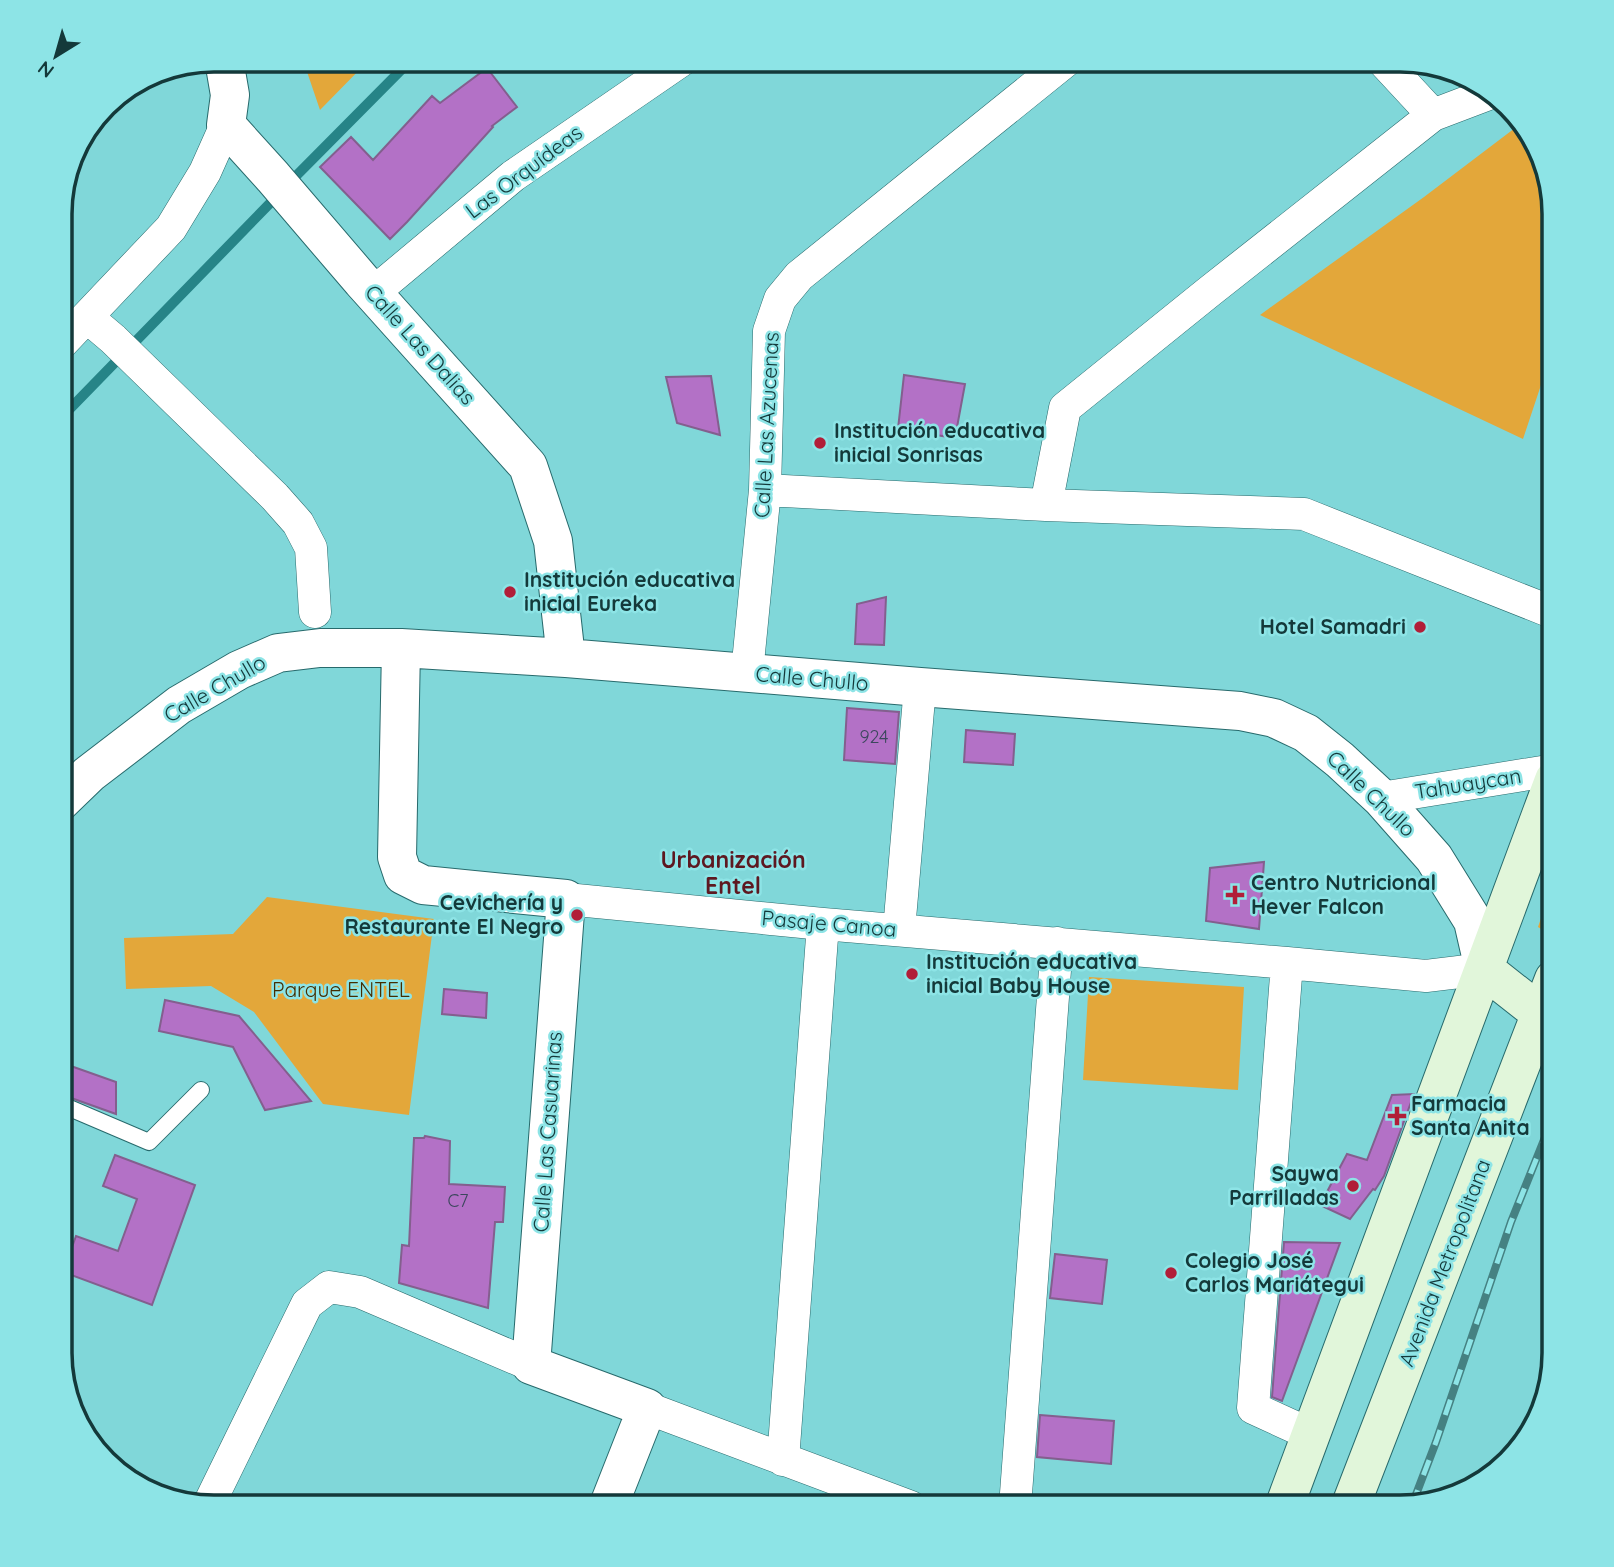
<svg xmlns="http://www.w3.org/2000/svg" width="1614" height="1567" font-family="Quicksand,sans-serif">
	<rect width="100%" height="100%" fill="#80d7d9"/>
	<!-- green -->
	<path fill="#e3a73a" d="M 303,60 L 369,60 L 320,110 Z
		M 1524,125 L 1543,155 L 1554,214 L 1554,346 L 1523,439 L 1260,315 L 1424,197 L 1515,128 Z
		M 1554,880 L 1554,937 L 1538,927 Z
		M 267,897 L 434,919 L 409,1115 L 323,1104 L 254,1012 L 211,986 L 126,989 L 124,938 L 233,934 Z
		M 1089,977 L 1244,987 L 1238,1090 L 1083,1080 Z"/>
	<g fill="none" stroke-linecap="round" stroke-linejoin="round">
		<!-- stream -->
		<path stroke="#268487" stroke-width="10" d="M 289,183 L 411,60
			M 60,419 L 279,194"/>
	</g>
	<!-- building -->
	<path fill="#b371c6" stroke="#835f8e" stroke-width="2" d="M 487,68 L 517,107 L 492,126 L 493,127 L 407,222 L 390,239 L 320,167 L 351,137 L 373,160 L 432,96 L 440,103 Z
		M 904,375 L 965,384 L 955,438 L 898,429 Z
		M 711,376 L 720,435 L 677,423 L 666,377 Z
		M 886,597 L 884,645 L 855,644 L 857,604 Z
		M 847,708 L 899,712 L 895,764 L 844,760 Z
		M 966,730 L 1015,734 L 1013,765 L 964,762 Z
		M 1264,862 L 1259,929 L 1206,921 L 1210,868 Z
		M 444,989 L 487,993 L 486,1018 L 442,1014 Z
		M 165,1000 L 239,1016 L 311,1101 L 265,1110 L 233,1047 L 159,1031 Z
		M 68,1065 L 116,1082 L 116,1114 L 60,1094 Z
		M 1414,1094 L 1384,1176 L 1375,1190 L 1373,1189 L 1350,1219 L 1320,1205 L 1347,1154 L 1367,1160 L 1392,1095 Z
		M 425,1136 L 450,1141 L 449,1184 L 505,1187 L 503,1222 L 495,1222 L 488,1308 L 399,1283 L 402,1245 L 409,1246 L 414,1138 L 424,1138 Z
		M 115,1155 L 195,1185 L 152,1305 L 63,1272 L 76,1236 L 118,1251 L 137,1199 L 103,1186 Z
		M 1284,1242 L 1340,1243 L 1282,1401 L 1272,1397 Z
		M 1055,1254 L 1107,1260 L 1102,1304 L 1050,1298 Z
		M 1040,1415 L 1114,1421 L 1111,1464 L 1037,1457 Z"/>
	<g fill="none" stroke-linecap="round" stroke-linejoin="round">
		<!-- service casing -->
		<g stroke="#276a6c" stroke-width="18">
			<path id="service" d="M 60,1104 L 149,1142 L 201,1090"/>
		</g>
		<!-- minor casing -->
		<g stroke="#276a6c" stroke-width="33">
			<path id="minor" d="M 1382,60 L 1433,115
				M 373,293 L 513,176 L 682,60
				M 87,317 L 113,339 L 275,497 L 298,523 L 311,548 L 315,612
				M 60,345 L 171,228 L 205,172 L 226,125
				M 765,490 L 1046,505 L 1304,514 L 1554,613
				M 1046,505 L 1065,408 L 1210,291 L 1433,115 L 1491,93
				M 747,673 L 765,490 L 769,331 L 780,299 L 799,276 L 1067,60
				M 1381,798 L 1554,770
				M 566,899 L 823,924 L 1287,963 L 1426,976 L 1484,969
				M 899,930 L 920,687
				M 1287,963 L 1253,1408 L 1312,1435
				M 647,1408 L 911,1507
				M 783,1460 L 823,924
				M 208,1506 L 307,1304 L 329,1287 L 360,1292 L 531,1365
				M 1015,1507 L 1057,943"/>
		</g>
		<!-- tertiary casing -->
		<g stroke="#276a6c" stroke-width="40">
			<path id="tertiary" d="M 224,60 L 230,95 L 226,125 L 273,177 L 362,281 L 528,466 L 553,541 L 566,658
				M 401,648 L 397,857 L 403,875 L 423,885 L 566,899 L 531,1365 L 647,1408 L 608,1507
				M 60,802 L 89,774 L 179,705 L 239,670 L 278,653 L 320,648 L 401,648 L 566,658 L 920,687 L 1240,711 L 1274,718 L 1306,733 L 1340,760 L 1381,798 L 1434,858 L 1473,921 L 1484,969"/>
		</g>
		<!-- secondary casing -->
		<g stroke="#276a6c" stroke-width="40">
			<path id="secondary" d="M 1484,969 L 1541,1014 L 1554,1021
				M 1284,1507 L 1554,780
				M 1350,1507 L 1554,979"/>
		</g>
		<!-- service -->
		<use href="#service" stroke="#fff" stroke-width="16"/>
		<!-- minor -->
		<use href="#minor" stroke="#fff" stroke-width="32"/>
		<!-- tertiary -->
		<use href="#tertiary" stroke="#fff" stroke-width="38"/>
		<!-- secondary -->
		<use href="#secondary" stroke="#e1f6da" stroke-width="38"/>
		<!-- rail casing -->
		<g stroke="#458182" stroke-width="8">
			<path id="rail" d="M 1412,1505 L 1436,1442 L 1511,1222 L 1554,1115"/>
		</g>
		<!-- rail -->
		<use href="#rail" stroke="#8de4e6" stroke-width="5" stroke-dasharray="16" stroke-linecap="butt"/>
	</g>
	<!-- markers -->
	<g fill="#b11e38" stroke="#8de4e6" stroke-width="2.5">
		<circle cx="820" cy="443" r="7"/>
		<circle cx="510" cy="592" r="7"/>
		<circle cx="1420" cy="627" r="7"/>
		<path d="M1231.5 884.5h7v7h7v7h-7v7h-7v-7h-7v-7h7z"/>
		<circle cx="577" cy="915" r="7"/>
		<circle cx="912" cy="974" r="7"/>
		<path d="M1393.5 1105.5h7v7h7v7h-7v7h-7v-7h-7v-7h7z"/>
		<circle cx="1353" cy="1186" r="7"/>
		<circle cx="1171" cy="1273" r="7"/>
	</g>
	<g text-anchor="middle" stroke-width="5" stroke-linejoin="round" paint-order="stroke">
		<!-- number labels -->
		<g font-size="18" fill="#3c475d">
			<text x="874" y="743">924</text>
			<text x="458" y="1207">C7</text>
		</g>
		<!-- street labels -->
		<g font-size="21" fill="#14393a" stroke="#8de4e6">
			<text transform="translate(524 172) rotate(-37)" y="7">Las Orquídeas</text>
			<text transform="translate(420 345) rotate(48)" y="7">Calle Las Dalias</text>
			<text transform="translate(767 425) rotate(-87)" y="7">Calle Las Azucenas</text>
			<text transform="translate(812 679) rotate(5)" y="7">Calle Chullo</text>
			<text transform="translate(215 689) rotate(-30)" y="7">Calle Chullo</text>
			<text transform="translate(1468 784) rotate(-9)" y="7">Tahuaycan</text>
			<text transform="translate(1371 794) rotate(44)" y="7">Calle Chullo</text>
			<text transform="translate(829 924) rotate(5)" y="7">Pasaje Canoa</text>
			<text transform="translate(548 1132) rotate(-86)" y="7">Calle Las Casuarinas</text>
			<text transform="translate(1445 1263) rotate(-69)" y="7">Avenida Metropolitana</text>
		</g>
		<!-- poi labels -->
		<g font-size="21" font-weight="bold" fill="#14393a" stroke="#8de4e6" text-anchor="start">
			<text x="834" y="438">Institución educativa<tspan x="834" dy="24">inicial Sonrisas</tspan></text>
			<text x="524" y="587">Institución educativa<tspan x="524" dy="24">inicial Eureka</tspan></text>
			<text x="1406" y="634" text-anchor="end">Hotel Samadri</text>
			<text x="1251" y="890">Centro Nutricional<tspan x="1251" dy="24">Hever Falcon</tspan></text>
			<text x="563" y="910" text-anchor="end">Cevichería y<tspan x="563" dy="24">Restaurante El Negro</tspan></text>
			<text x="926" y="969">Institución educativa<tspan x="926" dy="24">inicial Baby House</tspan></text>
			<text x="1411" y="1111">Farmacia<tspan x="1411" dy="24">Santa Anita</tspan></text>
			<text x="1339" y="1181" text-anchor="end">Saywa<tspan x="1339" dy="24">Parrilladas</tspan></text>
			<text x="1185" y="1268">Colegio José<tspan x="1185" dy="24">Carlos Mariátegui</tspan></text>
		</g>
		<!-- park labels -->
		<g font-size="21" fill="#452d00" stroke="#8de4e6">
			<text x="341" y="997">Parque ENTEL</text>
		</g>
		<!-- neighbourhood labels -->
		<g font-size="23" font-weight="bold" fill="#5d1820" stroke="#8de4e6">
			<text x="733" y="868">Urbanización<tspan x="733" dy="26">Entel</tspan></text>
		</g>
	</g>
	<!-- crop -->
	<path d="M0 0H1614V1567H0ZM214 72H1400A142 142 0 0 1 1542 214V1353A142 142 0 0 1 1400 1495H214A142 142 0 0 1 72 1353V214A142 142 0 0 1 214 72Z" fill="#8de4e6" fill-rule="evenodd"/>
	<path fill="none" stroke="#14393a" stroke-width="3.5" d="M214 72H1400A142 142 0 0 1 1542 214V1353A142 142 0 0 1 1400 1495H214A142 142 0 0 1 72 1353V214A142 142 0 0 1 214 72Z"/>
	<!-- north arrow -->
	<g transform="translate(56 56) rotate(217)" stroke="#8de4e6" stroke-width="5" paint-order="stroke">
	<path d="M0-5L12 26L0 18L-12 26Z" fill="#14393a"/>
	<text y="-10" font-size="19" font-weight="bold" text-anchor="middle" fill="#14393a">N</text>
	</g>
</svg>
